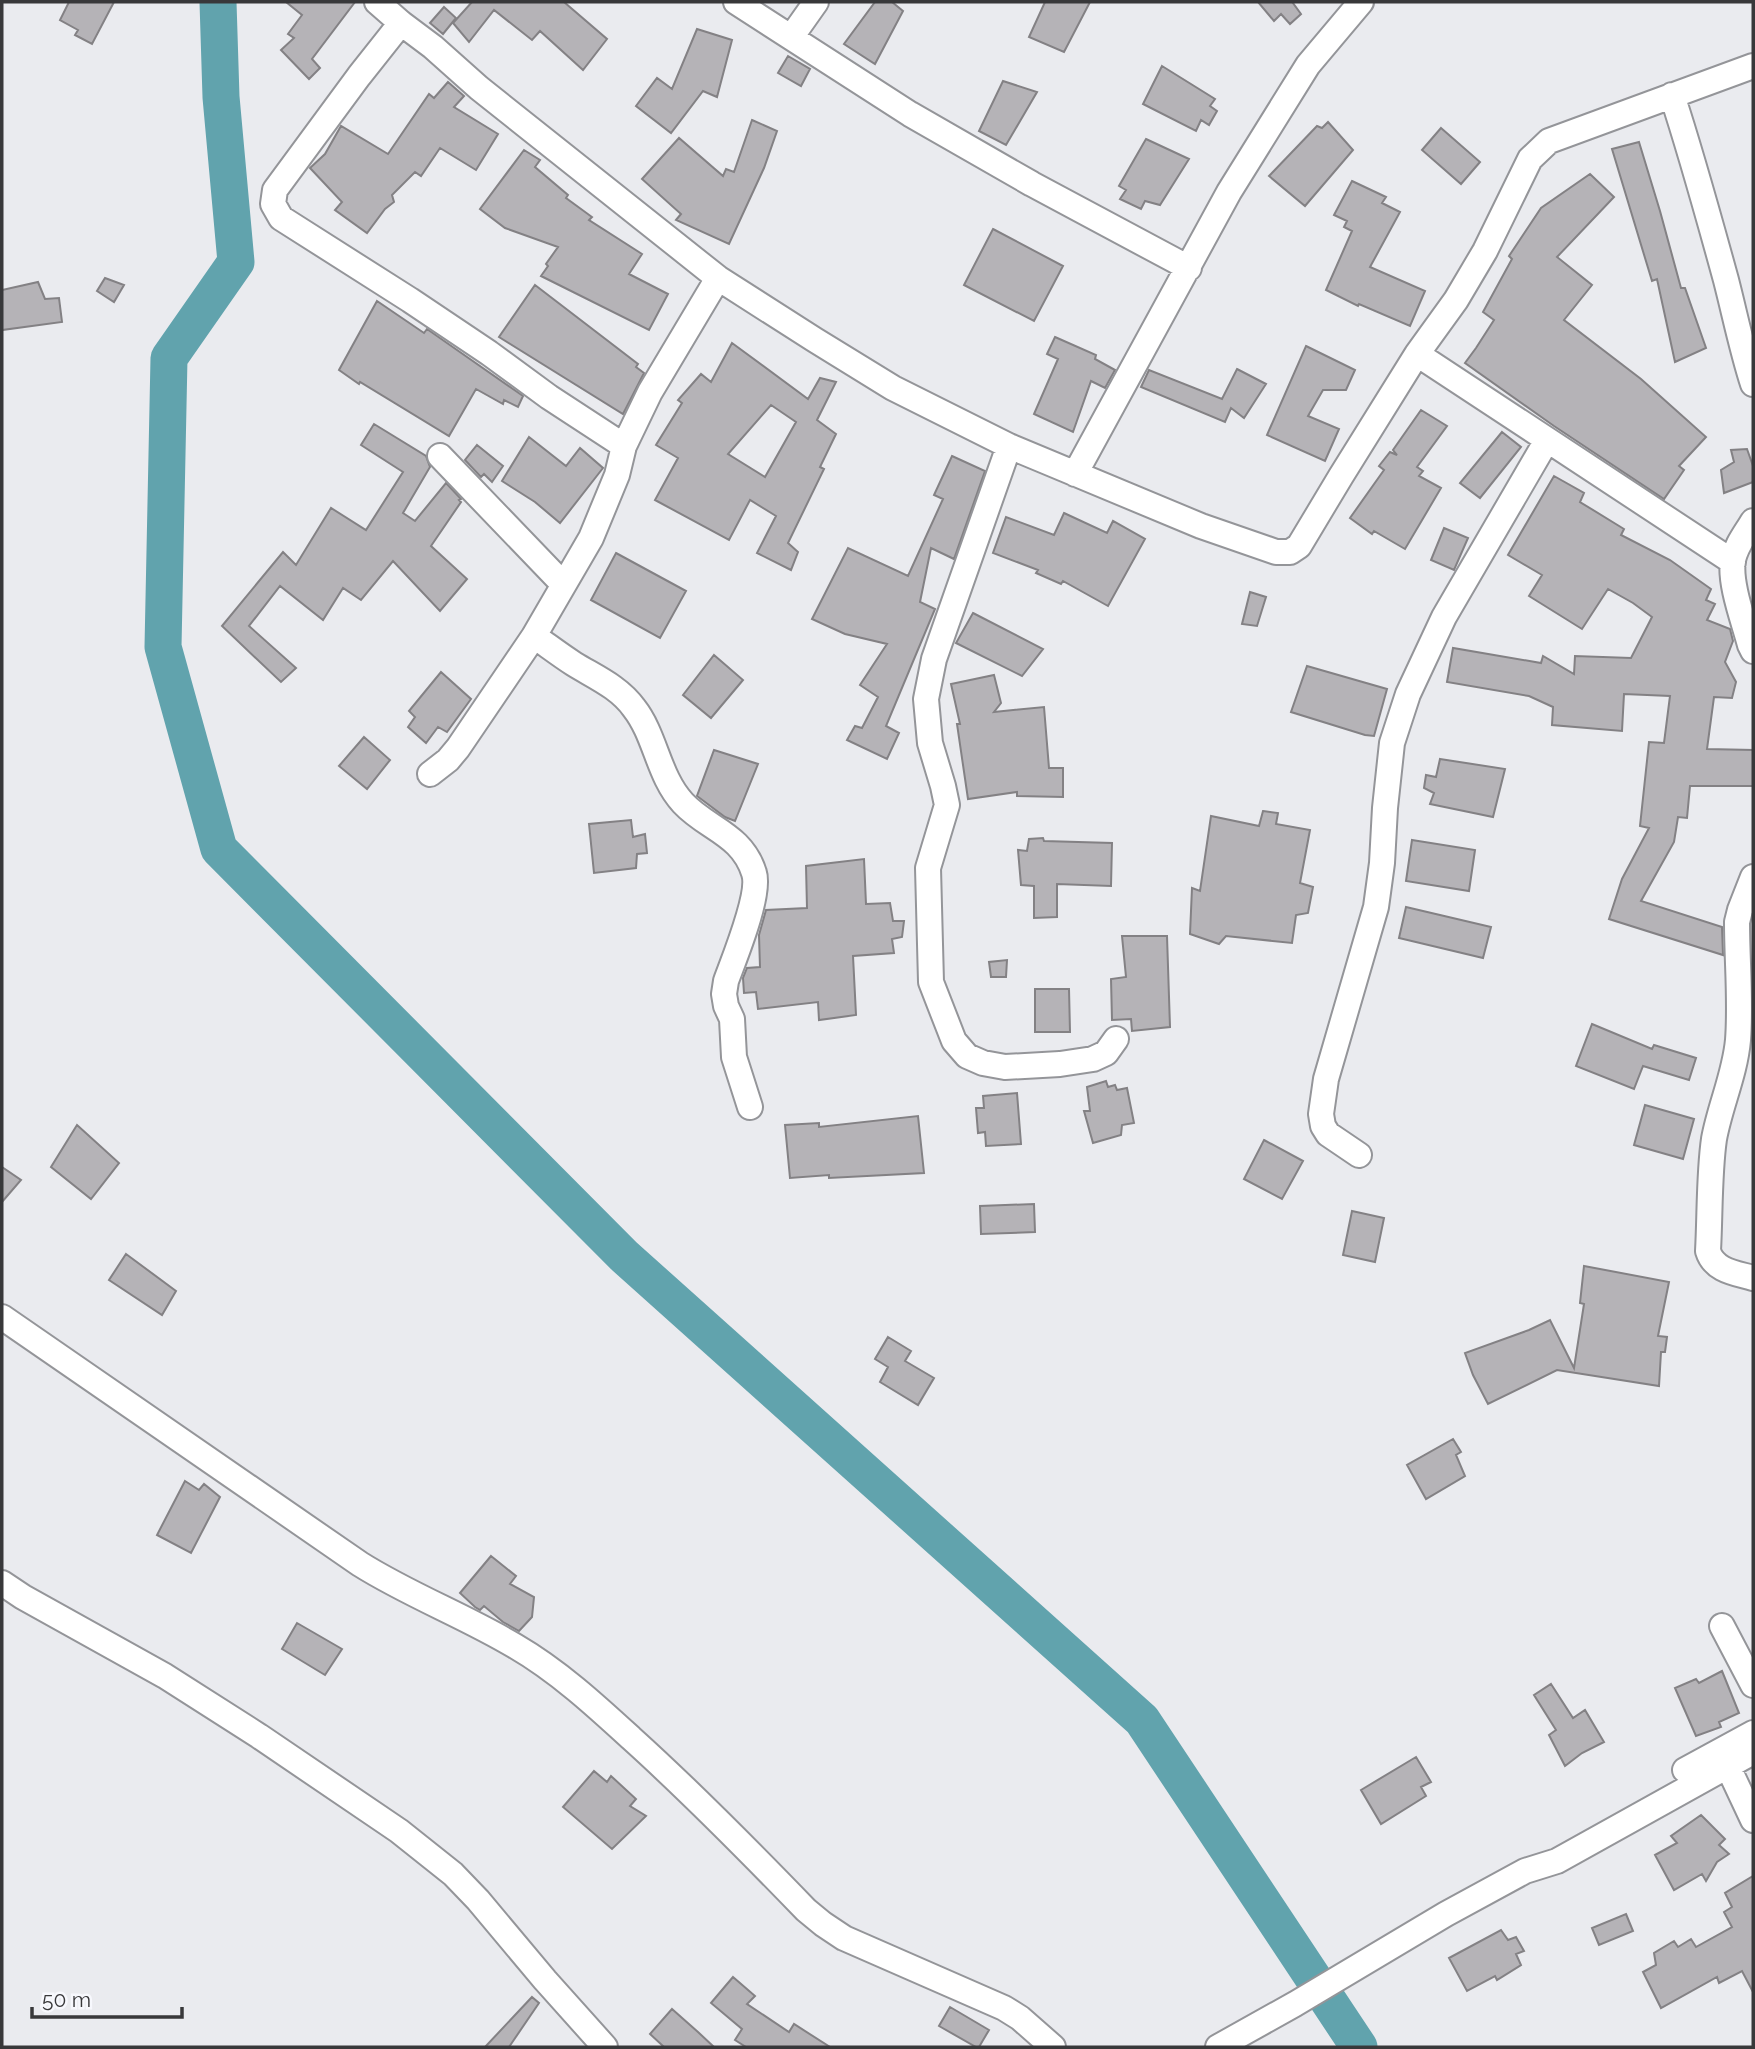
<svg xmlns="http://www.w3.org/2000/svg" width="1755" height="2049" font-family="Raleway,sans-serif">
	<rect width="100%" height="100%" fill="#eaebef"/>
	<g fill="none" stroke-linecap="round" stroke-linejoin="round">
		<!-- river -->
		<path stroke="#61a3ad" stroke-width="37" d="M 218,2 L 221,97 L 236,262 L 169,358 L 163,647 L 219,849 L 624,1256 L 1142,1720 L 1359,2047"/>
	</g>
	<!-- building -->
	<path fill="#b5b3b7" stroke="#838184" stroke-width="2" fill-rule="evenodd" d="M 69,2 L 114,2 L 92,44 L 75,35 L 78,30 L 60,20 Z
		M 286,2 L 355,2 L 312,59 L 320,68 L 309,79 L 281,50 L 294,38 L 288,34 L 302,15 Z
		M 472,2 L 564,2 L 607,39 L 583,70 L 540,31 L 532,40 L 494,10 L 469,42 L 453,23 Z
		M 875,2 L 892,2 L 903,11 L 875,64 L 844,44 Z
		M 1045,2 L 1090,2 L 1064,52 L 1029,37 Z
		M 1258,2 L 1294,2 L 1293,3 L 1301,14 L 1290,24 L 1281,14 L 1274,21 Z
		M 444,7 L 456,18 L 443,34 L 430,23 Z
		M 697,29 L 732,40 L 717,97 L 703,91 L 671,133 L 636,106 L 657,78 L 672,89 Z
		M 788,56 L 810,69 L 801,86 L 778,73 Z
		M 1162,66 L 1215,99 L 1210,106 L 1217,111 L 1209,125 L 1201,120 L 1196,131 L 1143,104 Z
		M 1003,81 L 1037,92 L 1006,145 L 979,131 Z
		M 448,82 L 464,96 L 454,107 L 498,134 L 476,170 L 440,148 L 421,176 L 415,172 L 392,195 L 394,202 L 385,209 L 367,233 L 335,210 L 342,202 L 310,168 L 325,154 L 341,126 L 388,154 L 429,94 L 434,98 Z
		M 752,120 L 777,131 L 764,168 L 729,244 L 676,220 L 681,214 L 642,179 L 679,138 L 723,176 L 726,169 L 734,172 Z
		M 1328,122 L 1353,150 L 1305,206 L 1269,176 L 1317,126 L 1322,128 Z
		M 1441,128 L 1480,162 L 1461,184 L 1422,150 Z
		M 1146,139 L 1189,159 L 1160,205 L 1145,201 L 1141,209 L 1120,199 L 1126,190 L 1119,186 Z
		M 1639,142 L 1660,211 L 1681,288 L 1685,288 L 1706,348 L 1675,362 L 1657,279 L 1652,281 L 1612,149 Z
		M 524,150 L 540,160 L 535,167 L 568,195 L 566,198 L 592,217 L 589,220 L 642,254 L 629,274 L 668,294 L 649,330 L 541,276 L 548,266 L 546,264 L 558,247 L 505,228 L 480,209 Z
		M 1590,174 L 1614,197 L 1557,257 L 1592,285 L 1564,320 L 1641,379 L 1706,437 L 1679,466 L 1684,470 L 1664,499 L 1554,426 L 1465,363 L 1476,348 L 1494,320 L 1483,312 L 1512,259 L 1509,256 L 1541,208 Z
		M 1352,181 L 1386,197 L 1382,203 L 1400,212 L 1370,267 L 1425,291 L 1410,326 L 1359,304 L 1358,306 L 1326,290 L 1352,231 L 1344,227 L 1347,221 L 1334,215 Z
		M 993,229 L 1063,266 L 1034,321 L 964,285 Z
		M 105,278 L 124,285 L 114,302 L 97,291 Z
		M 38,282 L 45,299 L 59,298 L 62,322 L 2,330 L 2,290 Z
		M 535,285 L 638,364 L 636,367 L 644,373 L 623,414 L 499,337 Z
		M 377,301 L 424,333 L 427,329 L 523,396 L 518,407 L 504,400 L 503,404 L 476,389 L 449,436 L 360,382 L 359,384 L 339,370 Z
		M 1055,337 L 1096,355 L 1095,359 L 1115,370 L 1105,388 L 1091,381 L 1073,432 L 1034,414 L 1058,359 L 1047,354 Z
		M 732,343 L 808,399 L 820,378 L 836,382 L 817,420 L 836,434 L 820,467 L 824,469 L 788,543 L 798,552 L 791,570 L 757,553 L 776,516 L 750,500 L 729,540 L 655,500 L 678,458 L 656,445 L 682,403 L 678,400 L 701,374 L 711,382 ZM 771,405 L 796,422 L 765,477 L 728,454 Z
		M 1306,346 L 1355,370 L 1346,390 L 1323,390 L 1308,416 L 1339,429 L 1325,461 L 1267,435 Z
		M 1237,369 L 1266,384 L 1244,418 L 1231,408 L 1225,422 L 1141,387 L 1149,370 L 1222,399 Z
		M 1421,410 L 1447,426 L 1417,467 L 1423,471 L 1419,476 L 1441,488 L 1405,549 L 1374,531 L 1372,534 L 1350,518 L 1384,470 L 1379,466 L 1390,452 L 1397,455 L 1393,450 Z
		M 374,424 L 426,456 L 430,467 L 403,513 L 415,521 L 446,483 L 461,499 L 459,500 L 461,502 L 431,546 L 467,579 L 440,611 L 393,561 L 361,600 L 343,588 L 323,620 L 280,586 L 249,626 L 296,668 L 281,682 L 222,626 L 283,552 L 296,565 L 331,508 L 366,530 L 403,472 L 361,445 Z
		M 1502,432 L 1521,447 L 1480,498 L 1460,483 Z
		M 529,437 L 566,466 L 580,448 L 603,468 L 560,523 L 535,502 L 502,481 Z
		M 477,445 L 503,466 L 492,482 L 484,474 L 481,477 L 465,460 Z
		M 1747,449 L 1753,466 L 1753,482 L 1724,493 L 1721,470 L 1734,462 L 1731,450 Z
		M 952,456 L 985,471 L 954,559 L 931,548 L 920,602 L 935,609 L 886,726 L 899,733 L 887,759 L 847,740 L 855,726 L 862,728 L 878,697 L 860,685 L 887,644 L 845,634 L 812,619 L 848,548 L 908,576 L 943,499 L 934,495 Z
		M 1554,476 L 1584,493 L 1580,502 L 1624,529 L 1621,535 L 1670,560 L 1711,589 L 1706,600 L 1715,604 L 1707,620 L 1730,629 L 1733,641 L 1725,662 L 1736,682 L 1732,698 L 1714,697 L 1707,749 L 1753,750 L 1753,786 L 1690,786 L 1687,818 L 1678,817 L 1674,842 L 1641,901 L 1722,927 L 1723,955 L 1609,919 L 1622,879 L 1649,828 L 1640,826 L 1649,742 L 1664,743 L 1670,696 L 1624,694 L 1622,731 L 1552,725 L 1553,707 L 1529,696 L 1447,682 L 1453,648 L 1541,663 L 1543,656 L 1574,674 L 1575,656 L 1631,658 L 1652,617 L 1633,603 L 1608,589 L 1582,629 L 1529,596 L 1542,575 L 1508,555 Z
		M 1064,513 L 1107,533 L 1113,521 L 1145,539 L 1108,606 L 1063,581 L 1061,584 L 1036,573 L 1038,570 L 993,553 L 1006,517 L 1054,535 Z
		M 1444,528 L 1468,538 L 1454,570 L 1431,560 Z
		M 616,553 L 686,591 L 660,638 L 591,600 Z
		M 1250,592 L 1266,597 L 1257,626 L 1242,624 Z
		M 973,613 L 1043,649 L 1022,676 L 956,643 Z
		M 714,655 L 743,680 L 711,718 L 683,695 Z
		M 1307,666 L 1387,689 L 1374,736 L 1365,735 L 1291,712 Z
		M 441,672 L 471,699 L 447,732 L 438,727 L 426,743 L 408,727 L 415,717 L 409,711 Z
		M 994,675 L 1001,703 L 994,712 L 1044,707 L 1049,768 L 1063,768 L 1063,797 L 1017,796 L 1017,792 L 968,799 L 957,724 L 960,724 L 951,684 Z
		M 364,737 L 390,760 L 367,789 L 339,766 Z
		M 714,750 L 758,764 L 735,821 L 725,817 L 697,796 Z
		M 1440,759 L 1505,769 L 1493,817 L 1430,804 L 1434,793 L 1424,788 L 1426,775 L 1436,777 Z
		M 1263,811 L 1278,813 L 1276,824 L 1310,830 L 1300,883 L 1313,887 L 1308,913 L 1296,915 L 1292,943 L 1226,936 L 1219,944 L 1190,934 L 1192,888 L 1200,891 L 1211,816 L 1259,826 Z
		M 631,820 L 633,837 L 645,834 L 647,853 L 637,854 L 636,868 L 594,873 L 589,824 Z
		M 1043,838 L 1044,841 L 1112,843 L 1111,886 L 1057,884 L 1057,917 L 1034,918 L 1034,886 L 1021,885 L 1018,850 L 1027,851 L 1029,839 Z
		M 1412,840 L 1475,850 L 1469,891 L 1406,881 Z
		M 864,859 L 866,904 L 890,903 L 893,921 L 904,921 L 902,937 L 892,939 L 894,953 L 853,956 L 856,1015 L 819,1020 L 818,1002 L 758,1009 L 756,992 L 744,993 L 743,978 L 747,968 L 760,967 L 759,935 L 766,910 L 807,908 L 806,866 Z
		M 1406,907 L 1491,927 L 1483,958 L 1399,938 Z
		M 1122,936 L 1167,936 L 1170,1027 L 1132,1031 L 1131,1019 L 1112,1020 L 1111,979 L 1126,977 Z
		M 1007,960 L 1006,977 L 991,977 L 989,962 Z
		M 1035,989 L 1069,989 L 1070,1032 L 1035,1032 Z
		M 1592,1024 L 1652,1049 L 1654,1045 L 1696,1058 L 1689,1080 L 1643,1066 L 1634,1089 L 1576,1066 Z
		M 1106,1081 L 1108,1087 L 1115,1085 L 1117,1090 L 1127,1088 L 1134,1123 L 1122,1125 L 1121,1135 L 1093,1143 L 1084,1111 L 1090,1111 L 1087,1087 Z
		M 1017,1093 L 1021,1144 L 986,1146 L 985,1132 L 978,1133 L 976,1108 L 984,1108 L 983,1096 Z
		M 1645,1105 L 1694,1119 L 1683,1159 L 1634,1145 Z
		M 918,1116 L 924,1173 L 829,1178 L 829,1175 L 790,1178 L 785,1125 L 819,1123 L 819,1127 Z
		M 77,1125 L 119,1163 L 91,1199 L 51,1167 Z
		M 1264,1140 L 1303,1161 L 1282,1199 L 1244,1179 Z
		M 2,1167 L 21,1180 L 2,1202 Z
		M 1034,1204 L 1035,1232 L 981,1234 L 980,1206 Z
		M 1352,1211 L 1384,1218 L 1375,1262 L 1343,1255 Z
		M 126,1254 L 176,1291 L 162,1315 L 109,1280 Z
		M 1584,1266 L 1669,1282 L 1658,1336 L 1667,1337 L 1665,1352 L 1661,1352 L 1659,1386 L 1557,1370 L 1488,1404 L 1473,1375 L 1465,1353 L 1529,1330 L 1550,1320 L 1574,1368 L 1584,1304 L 1580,1303 Z
		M 888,1337 L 911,1351 L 905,1361 L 934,1378 L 918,1405 L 880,1382 L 888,1367 L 875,1359 Z
		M 1453,1439 L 1461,1452 L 1456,1455 L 1465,1476 L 1426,1499 L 1407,1465 Z
		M 185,1481 L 199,1490 L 204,1484 L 220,1497 L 191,1553 L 157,1535 Z
		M 491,1556 L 516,1576 L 510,1584 L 534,1597 L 532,1617 L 519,1631 L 503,1622 L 484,1606 L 480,1610 L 475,1607 L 460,1593 Z
		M 297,1623 L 342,1649 L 325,1675 L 282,1649 Z
		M 1722,1671 L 1739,1713 L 1719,1722 L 1721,1727 L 1696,1736 L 1675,1688 L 1696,1679 L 1699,1683 Z
		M 1551,1684 L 1573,1718 L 1585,1710 L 1604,1742 L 1582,1753 L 1565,1766 L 1549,1735 L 1556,1730 L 1534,1695 Z
		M 1416,1757 L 1431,1782 L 1421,1787 L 1426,1796 L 1381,1824 L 1361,1790 Z
		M 594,1771 L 607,1782 L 611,1776 L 636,1799 L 630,1806 L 646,1816 L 612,1849 L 563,1807 Z
		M 1701,1815 L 1725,1839 L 1719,1845 L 1729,1854 L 1717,1862 L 1706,1881 L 1702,1874 L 1674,1890 L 1655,1855 L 1677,1843 L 1671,1836 Z
		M 1753,1876 L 1753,1992 L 1742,1971 L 1719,1983 L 1717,1977 L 1661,2008 L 1643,1972 L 1656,1965 L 1654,1953 L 1674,1941 L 1678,1947 L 1691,1939 L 1696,1947 L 1732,1927 L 1724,1912 L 1732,1907 L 1725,1893 Z
		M 1626,1914 L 1633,1931 L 1599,1945 L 1592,1928 Z
		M 1501,1930 L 1508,1940 L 1516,1937 L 1524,1951 L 1516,1954 L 1521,1965 L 1497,1980 L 1495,1976 L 1467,1991 L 1449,1958 Z
		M 733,1977 L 755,1996 L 747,2004 L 789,2032 L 794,2024 L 830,2047 L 746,2047 L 735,2040 L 742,2029 L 711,2003 Z
		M 532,1997 L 539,2003 L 509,2047 L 485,2047 Z
		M 950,2007 L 989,2030 L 979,2047 L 976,2047 L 939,2026 Z
		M 672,2009 L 698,2032 L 714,2047 L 664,2047 L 650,2034 Z"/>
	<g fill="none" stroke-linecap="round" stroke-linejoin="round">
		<!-- minor casing -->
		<g stroke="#949599" stroke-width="28">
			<path id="minor" d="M 377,2 L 401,23 L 433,47 L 479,88 L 718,278 L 815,340 L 893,388 L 1009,446 L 1201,526 L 1276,552 L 1290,552 L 1299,546 L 1341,476 L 1417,354 L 1456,300 L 1485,251 L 1530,159 L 1549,141 L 1753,66
				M 736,2 L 910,114 L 1032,184 L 1189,268
				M 401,23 L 359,76 L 275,190 L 273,204 L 281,218 L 410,300 L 489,353 L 549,397 L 624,446
				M 792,36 L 816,2
				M 1672,95 C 1692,156 1709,218 1726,280 C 1735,315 1742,350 1753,384
				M 1417,354 L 1733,562
				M 1009,446 L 934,659 L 926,699 L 930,743 L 943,786 L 947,805 L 928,868 L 931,982 L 954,1041 L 967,1056 L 983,1063 L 1005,1067 L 1060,1064 L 1093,1059 L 1106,1053 L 1116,1039
				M 440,456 L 563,584
				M 1075,474 L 1229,192 L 1308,65 L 1361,2
				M 1753,521 C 1746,533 1736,545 1733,560 C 1729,583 1744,622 1750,645 L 1753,651
				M 534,636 C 547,645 560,655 574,664 C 595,677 619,687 634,708 C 656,736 658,776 683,803 C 707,829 742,834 754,873 C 761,894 734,959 726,981 L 724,994 L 726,1006 L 732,1019 L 734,1057 L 750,1107
				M 430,774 L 448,760 L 458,748 L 534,636 L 591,538 L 617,475 L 624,446 L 650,392 L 718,278
				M 1753,877 L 1740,910 L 1737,922 C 1737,962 1741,1001 1738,1040 C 1735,1074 1720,1106 1714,1139 C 1709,1173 1710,1216 1708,1251 C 1714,1271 1736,1273 1753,1278
				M 1359,1155 L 1328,1134 L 1323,1126 L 1321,1114 L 1326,1079 L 1376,907 L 1382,863 L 1385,808 L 1392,743 L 1408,694 L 1444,617 L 1547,440
				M 2,1317 L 360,1564 C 409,1595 465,1616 515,1646 C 558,1671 595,1705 631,1738 C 692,1793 749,1851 806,1910 L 823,1924 L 844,1938 L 1004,2008 L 1020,2018 L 1053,2047
				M 2,1583 L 23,1597 L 165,1676 L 259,1736 L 399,1831 L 453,1874 L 478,1900 L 545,1980 L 605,2047
				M 1722,1626 L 1753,1685
				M 1722,1754 L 1753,1820
				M 1685,1770 L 1753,1733
				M 1218,2047 L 1295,2004 L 1446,1914 L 1525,1871 L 1557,1861 L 1753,1752"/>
		</g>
		<!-- minor -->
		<use href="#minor" stroke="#fff" stroke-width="24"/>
	</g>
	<!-- border -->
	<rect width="1755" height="2049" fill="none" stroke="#38383a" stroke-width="7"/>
	<!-- scale -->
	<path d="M32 2007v10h150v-10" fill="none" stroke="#38383a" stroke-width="3.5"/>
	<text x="42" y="2007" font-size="21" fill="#38383a" stroke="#f7f8fd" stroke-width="5" paint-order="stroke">50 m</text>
</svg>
